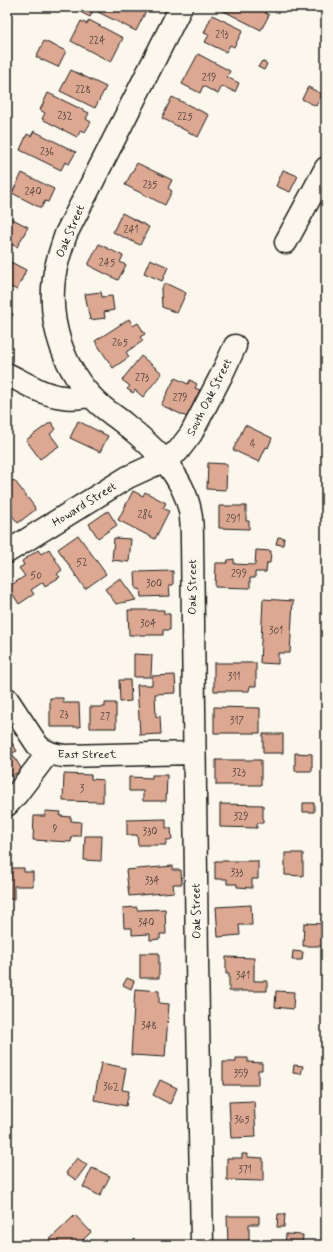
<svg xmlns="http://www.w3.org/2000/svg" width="333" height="1252" font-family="Mynerve,sans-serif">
	<rect width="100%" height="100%" fill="#fbf7ec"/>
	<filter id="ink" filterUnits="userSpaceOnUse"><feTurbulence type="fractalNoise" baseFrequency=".025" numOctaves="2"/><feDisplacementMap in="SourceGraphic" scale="8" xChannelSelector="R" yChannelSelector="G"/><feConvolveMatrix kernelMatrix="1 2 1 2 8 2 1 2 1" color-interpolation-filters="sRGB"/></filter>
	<g filter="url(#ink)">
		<!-- building -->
		<path fill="#dda892" stroke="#1c1c1c" d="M 85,7 L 93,11 L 90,17 L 82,13 Z
			M 95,7 L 137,7 L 146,11 L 136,31 L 94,10 Z
			M 216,7 L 268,7 L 265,13 L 269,15 L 261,30 Z
			M 212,15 L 243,30 L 234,47 L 230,45 L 226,52 L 205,42 L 209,35 L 204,33 Z
			M 89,20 L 123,38 L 111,62 L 71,41 L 81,21 L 87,24 Z
			M 44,41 L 66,51 L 58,67 L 36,57 Z
			M 198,54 L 230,71 L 227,77 L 239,83 L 235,92 L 222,86 L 218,94 L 203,86 L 200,93 L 182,84 Z
			M 262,61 L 267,64 L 264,70 L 258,67 Z
			M 71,70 L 106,87 L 95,108 L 60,91 Z
			M 308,87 L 322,94 L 316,106 L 302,99 Z
			M 48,93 L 89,113 L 86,119 L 91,122 L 85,132 L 81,130 L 77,137 L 42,119 L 45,113 L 40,110 Z
			M 172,97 L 209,115 L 198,137 L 162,118 Z
			M 34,131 L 76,152 L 69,164 L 65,162 L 61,170 L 20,150 L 27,134 L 31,136 Z
			M 137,163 L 172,180 L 168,188 L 172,191 L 165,205 L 125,185 Z
			M 283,170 L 298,176 L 290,192 L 276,186 Z
			M 22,173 L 54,189 L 48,202 L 45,201 L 41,208 L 12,193 Z
			M 122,213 L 149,227 L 140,245 L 113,232 Z
			M 7,216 L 28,227 L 17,247 L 7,242 Z
			M 99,244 L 123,256 L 120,262 L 126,265 L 118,280 L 88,265 Z
			M 150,259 L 168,267 L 162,281 L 144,273 Z
			M 7,260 L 26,270 L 17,290 L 7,285 Z
			M 165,283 L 186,293 L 177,313 L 162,307 L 161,290 Z
			M 101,292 L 102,297 L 112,296 L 114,310 L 104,312 L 105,318 L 90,320 L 85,294 Z
			M 7,311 L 13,314 L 7,326 Z
			M 129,319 L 133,326 L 138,323 L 145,334 L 140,337 L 143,341 L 126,352 L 129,357 L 113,368 L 95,341 Z
			M 141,356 L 162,373 L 143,397 L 135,390 L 133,393 L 127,389 L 130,386 L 122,380 Z
			M 175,378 L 188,384 L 190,380 L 197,384 L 195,388 L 200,390 L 187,417 L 161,405 Z
			M 78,421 L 108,436 L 100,452 L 70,438 Z
			M 51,422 L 56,429 L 50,434 L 59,446 L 40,459 L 26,440 Z
			M 245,425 L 272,438 L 268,448 L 266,447 L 259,462 L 233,450 Z
			M 208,463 L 227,464 L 226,490 L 207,489 Z
			M 14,480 L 34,506 L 35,510 L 18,523 L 7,509 L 7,486 Z
			M 133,491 L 143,496 L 145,492 L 166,503 L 163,508 L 169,511 L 155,539 L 118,520 Z
			M 219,506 L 246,506 L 246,521 L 249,521 L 249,529 L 219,528 Z
			M 108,511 L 117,525 L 98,538 L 89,524 Z
			M 78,535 L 106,574 L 85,589 L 58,549 Z
			M 278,537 L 284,538 L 283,545 L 276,544 Z
			M 114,538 L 131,539 L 129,562 L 112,560 Z
			M 49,549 L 62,570 L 57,574 L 60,577 L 45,586 L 43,582 L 31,590 L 34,594 L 19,604 L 8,587 L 25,576 L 19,568 L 24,565 L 22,561 L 38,550 L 41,554 Z
			M 256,550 L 271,551 L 270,563 L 267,563 L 266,572 L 255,572 L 255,578 L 250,578 L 250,588 L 215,587 L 216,563 L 227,563 L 228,560 L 234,559 L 234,564 L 255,565 Z
			M 173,571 L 173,585 L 169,585 L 170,596 L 141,597 L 140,589 L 136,589 L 135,572 Z
			M 120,578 L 136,600 L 116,604 L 105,589 Z
			M 263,599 L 293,601 L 290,653 L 278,653 L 278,664 L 260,663 Z
			M 128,610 L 164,610 L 164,614 L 170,614 L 170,630 L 163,630 L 163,635 L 129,635 Z
			M 134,654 L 152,655 L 151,675 L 150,677 L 134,677 Z
			M 214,663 L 256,663 L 256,686 L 250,686 L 249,691 L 214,691 Z
			M 175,675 L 176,692 L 175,693 L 155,694 L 156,717 L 160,716 L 161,734 L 140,735 L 137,685 L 152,685 L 152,676 Z
			M 119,680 L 130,680 L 131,701 L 120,702 Z
			M 50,698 L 63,698 L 63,703 L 79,703 L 80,727 L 50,727 Z
			M 105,703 L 116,703 L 116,728 L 90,728 L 90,707 L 105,707 Z
			M 214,707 L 260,708 L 260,733 L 214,733 Z
			M 263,734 L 283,734 L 283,753 L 263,753 Z
			M 10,740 L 17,751 L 12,753 L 22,770 L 10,777 L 8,774 L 7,774 L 7,743 Z
			M 295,753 L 312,754 L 312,771 L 295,771 Z
			M 216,760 L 261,760 L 261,785 L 216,785 Z
			M 64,774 L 91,775 L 91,779 L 103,780 L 103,802 L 63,801 Z
			M 152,775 L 167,775 L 166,801 L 143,801 L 143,791 L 129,791 L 129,777 L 152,778 Z
			M 303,803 L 314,803 L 314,812 L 303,812 Z
			M 220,804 L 263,805 L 263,823 L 257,823 L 257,828 L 220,827 Z
			M 45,811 L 61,812 L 60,816 L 71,817 L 71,821 L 81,822 L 80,836 L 72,836 L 71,842 L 33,840 L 34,816 L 45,816 Z
			M 166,819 L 166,828 L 171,828 L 172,840 L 166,840 L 166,845 L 138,845 L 137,835 L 127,835 L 127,820 Z
			M 85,836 L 102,836 L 101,861 L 84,860 Z
			M 285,853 L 303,853 L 303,876 L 285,875 Z
			M 215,861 L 258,861 L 258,879 L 252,879 L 252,888 L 237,887 L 237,884 L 227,884 L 227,879 L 215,879 Z
			M 173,866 L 173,870 L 181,870 L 182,884 L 173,884 L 174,892 L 129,896 L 126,870 Z
			M 7,868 L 24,868 L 24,872 L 33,872 L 33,886 L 14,886 L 14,899 L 7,899 Z
			M 251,905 L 252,925 L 239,925 L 240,935 L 218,937 L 216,907 Z
			M 137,907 L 137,910 L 165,909 L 166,934 L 160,934 L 160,939 L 150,940 L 150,934 L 132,935 L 132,928 L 124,928 L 123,908 Z
			M 304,923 L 324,924 L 324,946 L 303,946 Z
			M 293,951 L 303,952 L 302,960 L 292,960 Z
			M 140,953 L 159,953 L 159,978 L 140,978 Z
			M 226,957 L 254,958 L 254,981 L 267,981 L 267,991 L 229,991 L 229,974 L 226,974 Z
			M 127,978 L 134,981 L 131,989 L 123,985 Z
			M 135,989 L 159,991 L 159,1003 L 169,1004 L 165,1057 L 131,1055 Z
			M 276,991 L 294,992 L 293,1009 L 275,1007 Z
			M 236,1058 L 248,1058 L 248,1062 L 262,1063 L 262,1070 L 258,1070 L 258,1085 L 223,1085 L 223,1062 L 236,1062 Z
			M 101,1063 L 126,1068 L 122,1090 L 129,1091 L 126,1106 L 94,1100 Z
			M 294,1065 L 303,1066 L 301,1074 L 293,1073 Z
			M 160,1080 L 177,1088 L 170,1104 L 153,1095 Z
			M 254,1101 L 256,1137 L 231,1138 L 229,1102 Z
			M 242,1154 L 247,1154 L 247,1157 L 263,1158 L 263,1181 L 227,1180 L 227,1158 L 242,1158 Z
			M 77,1158 L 87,1165 L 76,1180 L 66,1173 Z
			M 92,1168 L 110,1176 L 100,1196 L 83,1187 Z
			M 278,1214 L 285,1214 L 284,1227 L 277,1227 Z
			M 75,1215 L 91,1232 L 78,1245 L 44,1245 Z
			M 227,1216 L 259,1216 L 259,1224 L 249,1224 L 249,1244 L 228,1244 Z
			M 286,1234 L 303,1235 L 302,1245 L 285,1245 Z"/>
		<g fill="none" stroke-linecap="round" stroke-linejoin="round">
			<!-- minor casing -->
			<g stroke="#1c1c1c" stroke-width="25">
				<path id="minor" d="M 181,7 L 66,234 C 61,249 56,263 54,278 C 48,323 64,371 97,402 C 106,411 117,417 126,425 C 154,447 183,475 190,511 C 192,521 192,531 192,541 L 197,960 L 202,1245
					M 286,242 L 326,168
					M 7,374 C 25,383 43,395 63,397 C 72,399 82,397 91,396
					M 7,552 L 128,477 L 163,461 L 178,451 L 191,434 L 221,376 L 235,346
					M 7,699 L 38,746 C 46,753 54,755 65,756 L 194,753
					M 7,805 L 16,795 L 48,753"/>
			</g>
			<!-- minor -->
			<use href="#minor" stroke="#fbf7ec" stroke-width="22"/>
		</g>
	</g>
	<g text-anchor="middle" stroke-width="3.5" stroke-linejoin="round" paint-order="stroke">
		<!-- number labels -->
		<g font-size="10" fill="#4c3f3a">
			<text x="222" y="38">213</text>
			<text x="97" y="44">224</text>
			<text x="209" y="81">219</text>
			<text x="83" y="93">228</text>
			<text x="65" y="119">232</text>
			<text x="185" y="120">225</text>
			<text x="47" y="155">236</text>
			<text x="150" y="188">235</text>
			<text x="33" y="195">240</text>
			<text x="131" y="233">241</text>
			<text x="107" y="266">245</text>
			<text x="120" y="346">265</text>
			<text x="142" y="381">273</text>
			<text x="180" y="401">279</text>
			<text x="253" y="447">4</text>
			<text x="145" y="518">286</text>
			<text x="233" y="522">291</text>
			<text x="82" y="566">52</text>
			<text x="239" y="577">299</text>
			<text x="36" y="579">50</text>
			<text x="154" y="587">300</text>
			<text x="148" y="627">304</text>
			<text x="276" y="634">301</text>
			<text x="234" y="680">311</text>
			<text x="64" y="718">23</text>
			<text x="105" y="720">27</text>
			<text x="237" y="724">317</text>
			<text x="239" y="776">323</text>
			<text x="82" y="792">3</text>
			<text x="241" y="820">329</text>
			<text x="55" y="832">9</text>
			<text x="150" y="835">330</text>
			<text x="237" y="876">333</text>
			<text x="152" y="884">334</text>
			<text x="146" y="926">340</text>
			<text x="243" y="979">341</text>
			<text x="149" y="1029">348</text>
			<text x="241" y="1077">359</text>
			<text x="111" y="1090">362</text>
			<text x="242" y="1123">365</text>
			<text x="245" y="1173">371</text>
		</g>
		<!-- street labels -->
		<g font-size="12" fill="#1c1c1c" stroke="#fbf7ec">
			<text transform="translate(70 231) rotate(-67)" y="4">Oak Street</text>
			<text transform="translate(209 397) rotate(-63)" y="4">South Oak Street</text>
			<text transform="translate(84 504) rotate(-32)" y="4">Howard Street</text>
			<text transform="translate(192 587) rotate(-90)" y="4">Oak Street</text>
			<text x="87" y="758">East Street</text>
			<text transform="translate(196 911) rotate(-91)" y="4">Oak Street</text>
		</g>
	</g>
	<!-- margin -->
	<rect width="333" height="1252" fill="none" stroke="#fbf7ec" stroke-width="24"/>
	<rect x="12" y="12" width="309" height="1228" fill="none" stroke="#1c1c1c" stroke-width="1.5" filter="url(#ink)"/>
</svg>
